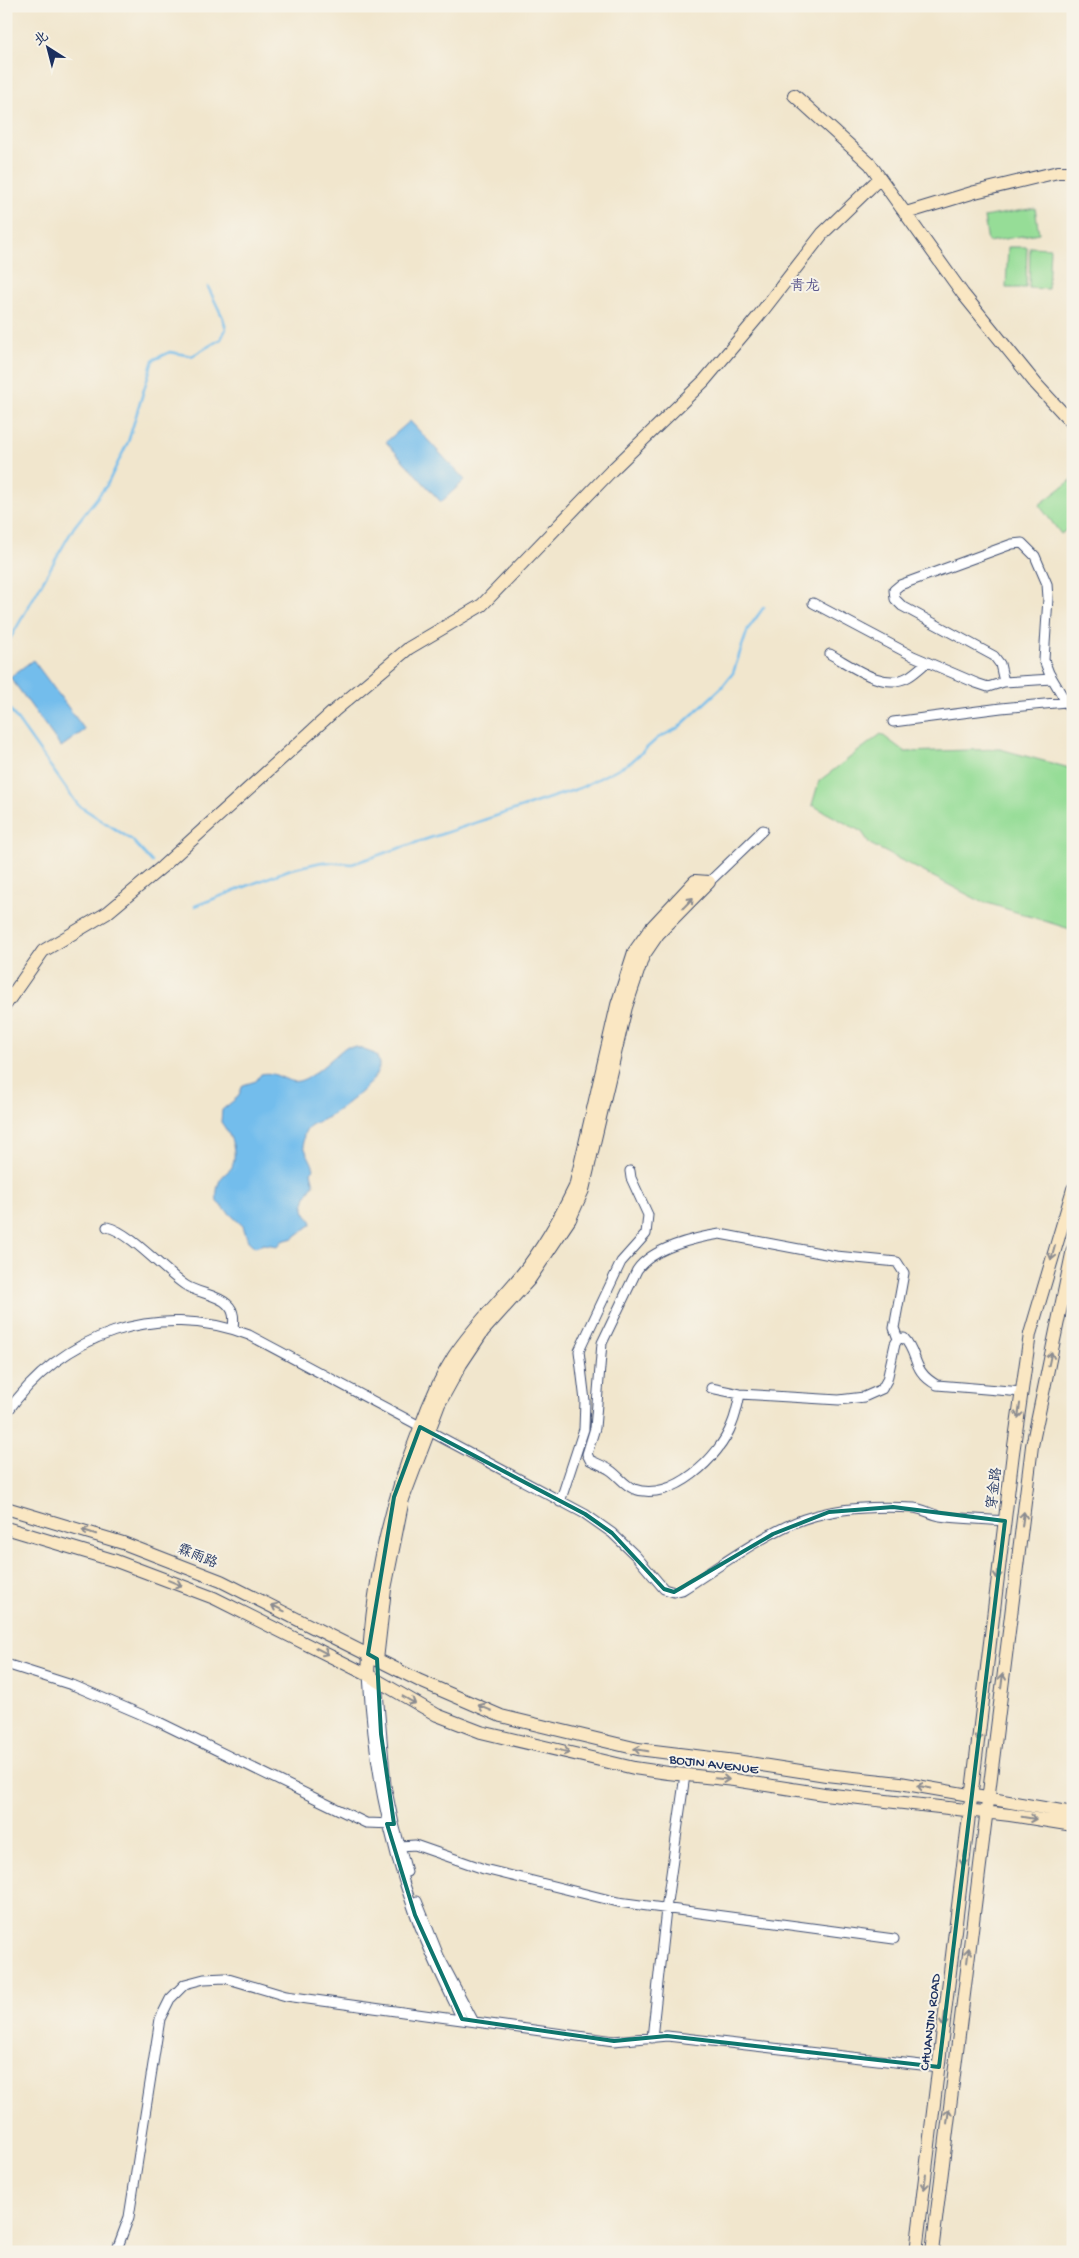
<svg xmlns="http://www.w3.org/2000/svg" width="1079" height="2258" font-family="'Gochi Hand','LXGW WenKai TC',sans-serif">
	<rect width="100%" height="100%" fill="#f7f3e8"/>
	<filter id="ink" filterUnits="userSpaceOnUse"><feTurbulence type="fractalNoise" baseFrequency=".02" numOctaves="2"/><feDisplacementMap in="SourceGraphic" scale="10" xChannelSelector="R" yChannelSelector="G"/><feConvolveMatrix kernelMatrix="1 2 1 2 8 2 1 2 1" color-interpolation-filters="sRGB"/></filter>
	<filter id="wash" filterUnits="userSpaceOnUse"><feTurbulence type="fractalNoise" baseFrequency=".0096" numOctaves="4" result="noise"/><feDisplacementMap in="SourceGraphic" scale="20" xChannelSelector="R" yChannelSelector="G"/><feGaussianBlur stdDeviation="1.12" result="paint"/><feColorMatrix in="noise" values="0 0 0 0 0 0 0 0 0 0 0 0 0 0 0 0 0 1.4 0 .05"/><feComposite in="paint" operator="in"/></filter>
	<g filter="url(#wash)">
		<rect width="100%" height="100%" fill="#f1e6cd"/>
		<!-- green -->
		<path fill="#96dd97" stroke="#58867a" d="M 1035,208 L 1039,233 L 988,242 L 984,217 Z
			M 1008,247 L 1027,247 L 1026,288 L 1006,288 Z
			M 1030,247 L 1050,248 L 1048,289 L 1029,288 Z
			M 1073,479 L 1073,525 L 1061,534 L 1039,505 Z
			M 881,734 L 905,752 L 1000,749 L 1073,769 L 1073,930 L 978,900 L 870,844 L 862,832 L 812,805 L 819,781 Z"/>
		<!-- water -->
		<path fill="#73bdec" stroke="#4776a5" d="M 410,421 L 465,480 L 441,502 L 386,442 Z
			M 33,660 L 85,730 L 61,747 L 10,677 Z
			M 346,1047 L 356,1047 L 375,1054 C 377,1057 379,1061 379,1065 C 380,1081 340,1109 328,1117 C 320,1122 309,1123 305,1132 C 299,1146 311,1157 314,1169 L 311,1172 L 314,1184 C 308,1191 300,1205 306,1214 C 309,1219 311,1218 312,1224 L 293,1238 L 282,1241 L 278,1246 L 264,1244 L 255,1247 L 248,1241 L 243,1226 L 217,1202 C 216,1194 217,1182 223,1176 C 226,1172 230,1171 232,1167 C 238,1150 231,1136 221,1122 L 222,1110 L 238,1097 L 243,1085 L 256,1081 L 261,1074 C 273,1071 280,1078 291,1081 C 307,1086 334,1055 346,1047 Z"/>
		<g fill="none" stroke-linecap="round" stroke-linejoin="round">
			<!-- stream -->
			<path stroke="#73bdec" stroke-width="2.5" d="M 6,646 L 74,527 L 107,485 L 128,442 L 153,360 L 170,352 L 192,356 L 221,339 L 226,329 L 223,318 L 208,287
				M 6,704 L 78,805 L 132,840 L 152,862
				M 195,906 L 291,869 L 322,862 L 352,864 L 580,788 L 631,762 L 658,738 L 678,728 L 721,688 L 733,673 L 748,629 L 764,607"/>
		</g>
	</g>
	<g filter="url(#ink)">
		<g fill="none" stroke-linecap="round" stroke-linejoin="round">
			<!-- street casing -->
			<g stroke="#3b4a6f" stroke-width="11">
				<path id="street" d="M 813,603 L 913,656 L 976,683 L 988,687 L 1004,682 L 1052,679
					M 830,654 C 852,666 883,691 908,677 C 915,673 921,667 927,662
					M 1004,682 L 1000,664 L 994,656 L 902,606 L 895,599 L 894,590 L 900,585 L 1012,544 L 1022,543 L 1035,556 L 1047,584 L 1048,598 L 1044,660 L 1049,673 L 1066,702
					M 893,722 L 1001,708 L 1066,702 L 1073,712
					M 709,882 L 763,830
					M 107,1227 C 130,1232 164,1271 185,1285 C 197,1293 218,1295 227,1304 C 235,1311 234,1320 233,1329
					M 711,1388 L 740,1394 L 839,1400 L 864,1397 L 882,1389 L 887,1380 L 895,1344 L 898,1339 L 904,1338 C 919,1354 911,1371 937,1385 L 1022,1392
					M 740,1394 C 738,1404 736,1415 732,1424 C 720,1457 672,1503 634,1489 C 624,1485 619,1476 610,1470 C 604,1466 596,1463 590,1460 L 587,1454 L 595,1428 L 602,1343 L 637,1270 C 652,1248 694,1238 720,1234 L 836,1256 L 897,1262 L 904,1273 L 894,1328 L 898,1339
					M 6,1414 C 61,1333 158,1301 249,1335 L 585,1514 L 612,1533 L 636,1556 L 664,1589 L 674,1592 L 682,1590 C 717,1568 766,1532 804,1519 C 840,1507 877,1506 914,1508 C 923,1509 931,1514 940,1516 C 961,1519 983,1519 1005,1521
					M 560,1502 L 584,1429 L 585,1401 L 579,1351 L 621,1262 L 646,1234 L 648,1215 L 631,1178 L 630,1171
					M 6,1664 L 75,1686 L 159,1722 L 366,1823 L 394,1824
					M 368,1675 C 373,1759 386,1835 415,1914 C 428,1950 445,1984 462,2019
					M 377,1680 L 386,1786 L 394,1824 L 407,1872
					M 400,1846 L 415,1845 L 484,1869 L 618,1902 L 894,1939
					M 417,1901 L 439,1956 L 473,2020
					M 652,2038 L 666,1909 L 685,1775
					M 116,2252 L 129,2217 L 160,2019 L 170,1999 L 185,1984 L 204,1979 L 225,1978 L 286,1996 L 614,2041 L 667,2036 L 939,2067"/>
			</g>
			<!-- secondary casing -->
			<g stroke="#3b4a6f" stroke-width="14">
				<path id="secondary" d="M 794,95 L 870,164 L 963,294 L 1036,384 L 1073,424
					M 906,213 L 975,192 L 1058,172 L 1073,172
					M 6,1004 L 43,951 L 107,913 L 162,867 L 334,711 L 409,648 L 482,605 L 611,471 L 704,381 L 757,318 L 823,233 L 880,178
					M 6,1508 L 123,1543 L 221,1581 L 420,1681 L 501,1716 L 638,1749 L 736,1761 L 826,1775 L 900,1783 L 1073,1813
					M 6,1528 L 116,1561 L 214,1598 L 368,1675 L 437,1715 L 481,1732 L 634,1768 L 668,1773 L 734,1780 L 824,1794 L 1010,1815 L 1073,1825
					M 377,1660 L 385,1589 L 403,1499 L 439,1404 L 461,1364 L 483,1331 L 529,1280 L 570,1219 L 583,1190 L 626,1007 L 643,956 L 658,934 L 709,882
					M 368,1675 C 371,1588 388,1508 420,1428 C 429,1403 440,1378 454,1356 C 474,1326 499,1302 522,1274 C 543,1248 560,1218 575,1187 L 617,1005 L 634,952 L 651,928 L 695,881 L 709,882
					M 916,2252 L 1013,1453 L 1030,1334 L 1073,1189
					M 932,2252 L 1032,1446 L 1073,1249"/>
			</g>
			<!-- street -->
			<use href="#street" stroke="#fff" stroke-width="9"/>
			<!-- secondary -->
			<use href="#secondary" stroke="#fae7c3" stroke-width="12"/>
		</g>
		<!-- one-way arrows -->
		<defs><path id="oneway-shaft" d="M-6 0H5M1.5-3L5.5 0L1.5 3" fill="none" stroke-width="1.6" stroke-linecap="round" stroke-linejoin="round" transform="scale(1.25)"/></defs>
		<g stroke="#8a8b90">
			<use href="#oneway-shaft" transform="translate(688 903) rotate(-46)"/>
			<use href="#oneway-shaft" transform="translate(1053 1253) rotate(105)"/>
			<use href="#oneway-shaft" transform="translate(1050 1359) rotate(-78)"/>
			<use href="#oneway-shaft" transform="translate(1019 1411) rotate(98)"/>
			<use href="#oneway-shaft" transform="translate(1023 1519) rotate(-83)"/>
			<use href="#oneway-shaft" transform="translate(89 1532) rotate(-162)"/>
			<use href="#oneway-shaft" transform="translate(998 1572) rotate(97)"/>
			<use href="#oneway-shaft" transform="translate(175 1583) rotate(22)"/>
			<use href="#oneway-shaft" transform="translate(278 1608) rotate(-154)"/>
			<use href="#oneway-shaft" transform="translate(322 1651) rotate(27)"/>
			<use href="#oneway-shaft" transform="translate(1002 1681) rotate(-83)"/>
			<use href="#oneway-shaft" transform="translate(409 1700) rotate(30)"/>
			<use href="#oneway-shaft" transform="translate(485 1708) rotate(-157)"/>
			<use href="#oneway-shaft" transform="translate(979 1734) rotate(97)"/>
			<use href="#oneway-shaft" transform="translate(641 1750) rotate(-170)"/>
			<use href="#oneway-shaft" transform="translate(563 1751) rotate(15)"/>
			<use href="#oneway-shaft" transform="translate(722 1779) rotate(5)"/>
			<use href="#oneway-shaft" transform="translate(924 1787) rotate(-169)"/>
			<use href="#oneway-shaft" transform="translate(1029 1818) rotate(9)"/>
			<use href="#oneway-shaft" transform="translate(964 1859) rotate(97)"/>
			<use href="#oneway-shaft" transform="translate(968 1955) rotate(-83)"/>
			<use href="#oneway-shaft" transform="translate(944 2020) rotate(97)"/>
			<use href="#oneway-shaft" transform="translate(948 2116) rotate(-83)"/>
			<use href="#oneway-shaft" transform="translate(925 2182) rotate(97)"/>
		</g>
	</g>
	<!-- marked area -->
	<path fill="none" stroke="#0f766e" stroke-width="4" stroke-linejoin="round" d="M 420,1427 L 585,1514 L 612,1533 L 664,1589 L 674,1592 L 773,1534 L 829,1512 L 893,1507 L 1005,1521 L 939,2067 L 667,2036 L 614,2041 L 462,2019 L 415,1915 L 387,1824 L 394,1824 L 381,1734 L 377,1659 L 368,1654 L 394,1497 Z"/>
	<g text-anchor="middle" stroke-width="4" stroke-linejoin="round" paint-order="stroke">
		<!-- street labels -->
		<g font-size="14" fill="#1b2f5e" stroke="#f7f3e8">
			<text transform="translate(993 1488) rotate(-83)" y="5">穿金路</text>
			<text transform="translate(198 1555) rotate(22)" y="5">霖雨路</text>
			<text transform="translate(714 1763) rotate(7)" y="5">BOJIN AVENUE</text>
			<text transform="translate(929 2022) rotate(-83)" y="5">CHUANJIN ROAD</text>
		</g>
		<!-- neighbourhood labels -->
		<g font-size="15" fill="#5e5a8e" stroke="#f7f3e8">
			<text x="805" y="290">青龙</text>
		</g>
	</g>
	<!-- margin -->
	<rect width="1079" height="2258" fill="none" stroke="#f7f3e8" stroke-width="25"/>
	<!-- north arrow -->
	<g transform="translate(48 48) rotate(324)" stroke="#f7f3e8" stroke-width="4" paint-order="stroke">
	<path d="M0-4L9 19L0 12L-9 19Z" fill="#1b2f5e"/>
	<text y="-8" font-size="14" font-weight="bold" text-anchor="middle" fill="#1b2f5e">北</text>
	</g>
</svg>
